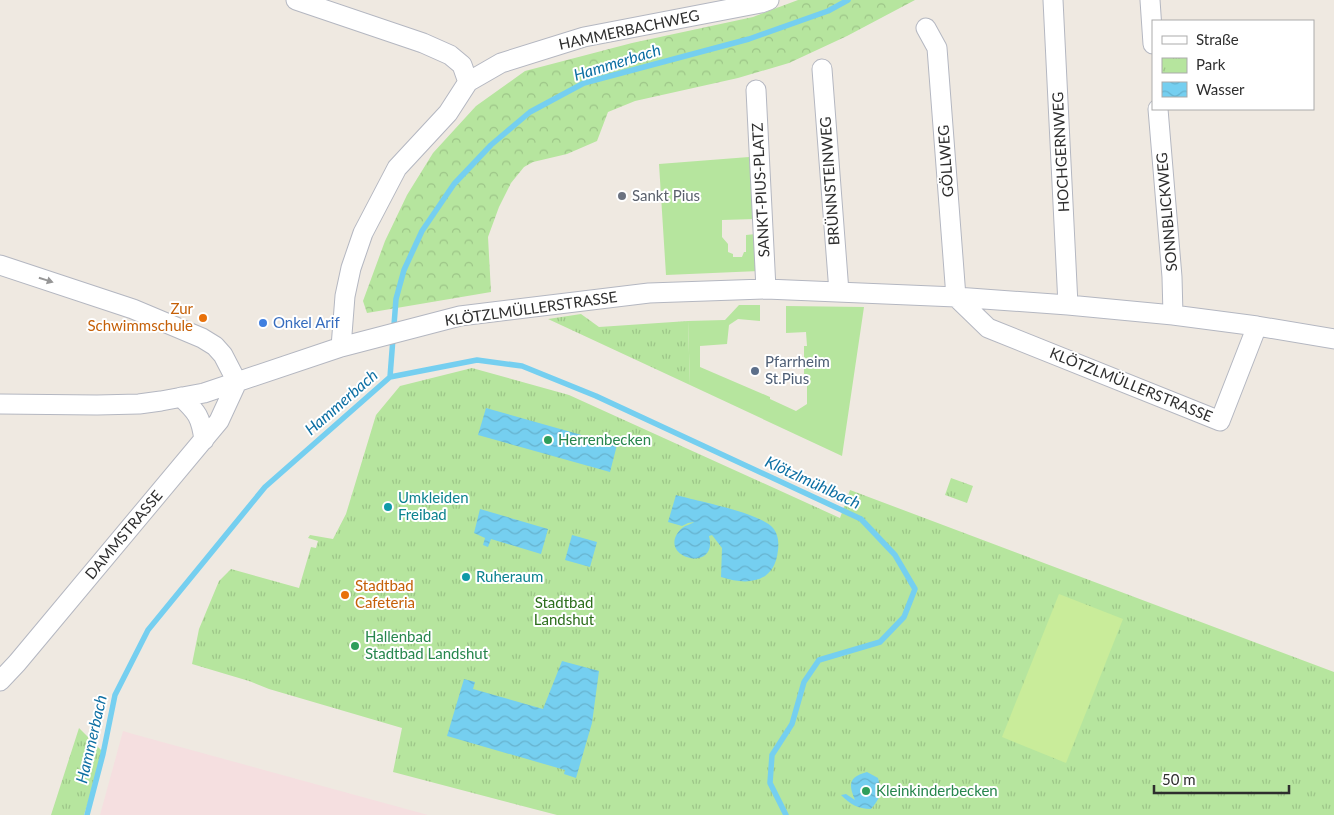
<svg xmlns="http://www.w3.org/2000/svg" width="1334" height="815" font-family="Lato,sans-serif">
	<defs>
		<pattern id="forest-crowns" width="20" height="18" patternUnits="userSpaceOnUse" patternTransform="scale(1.25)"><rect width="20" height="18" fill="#b6e59e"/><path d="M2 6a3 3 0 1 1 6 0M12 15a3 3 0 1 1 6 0" fill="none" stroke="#9dc588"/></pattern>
		<pattern id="park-tufts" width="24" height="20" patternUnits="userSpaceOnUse" patternTransform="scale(1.25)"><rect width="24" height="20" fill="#b6e59e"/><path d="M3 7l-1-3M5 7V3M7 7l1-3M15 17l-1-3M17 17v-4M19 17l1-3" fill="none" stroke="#9dc588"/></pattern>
		<pattern id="water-waves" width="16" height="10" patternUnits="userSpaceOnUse" patternTransform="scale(1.25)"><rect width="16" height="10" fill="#75cff0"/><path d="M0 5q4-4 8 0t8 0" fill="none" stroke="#66b2ce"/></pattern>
	</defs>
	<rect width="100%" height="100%" fill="#efe9e1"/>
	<!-- medical -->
	<path fill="#f5dfe0" d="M 123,731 L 133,734 L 428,815 L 100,815 Z"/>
	<!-- grass -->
	<path fill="#b6e59e" d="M 749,157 L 755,219 L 722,220 L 722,237 L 728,244 L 728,252 L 733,254 L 733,257 L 742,257 L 744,252 L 746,252 L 746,235 L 756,234 L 759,271 L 666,275 L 659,164 Z
		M 739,305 L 760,305 L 760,321 L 738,319 L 729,325 L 727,344 L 700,346 L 700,367 L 770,397 L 770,399 L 796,411 L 807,404 L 807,374 L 804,374 L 804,346 L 807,346 L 806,332 L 786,333 L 786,306 L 864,307 L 842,456 L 690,385 L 688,321 L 725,320 Z"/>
	<!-- forest -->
	<path fill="url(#forest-crowns)" d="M 798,0 L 915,0 L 847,36 L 789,63 L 738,78 L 635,101 L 608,112 L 597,141 L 567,154 L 533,162 L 524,167 L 511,183 L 499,207 L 488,237 L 491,292 L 367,313 L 363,301 L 385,241 L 407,195 L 433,153 L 476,106 L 525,71 L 632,43 L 753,17 Z"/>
	<!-- park -->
	<path fill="url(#park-tufts)" d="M 581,314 L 599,327 L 688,321 L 690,385 L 548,319 Z
		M 472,368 L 569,395 L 840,518 L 850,490 L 1334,672 L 1334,815 L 557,815 L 393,772 L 402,728 L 269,689 L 249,681 L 192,664 L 199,629 L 219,581 L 231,569 L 299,588 L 311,547 L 316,548 L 318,541 L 308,538 L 310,535 L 333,539 L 346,514 L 376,415 L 400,386 Z
		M 951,478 L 973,486 L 967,503 L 945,495 Z
		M 79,728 L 104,753 L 84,815 L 51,815 Z"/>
	<!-- pitch -->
	<path fill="#c9ec9a" d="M 1059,594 L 1123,619 L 1066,763 L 1002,737 Z"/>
	<!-- water -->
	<path fill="url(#water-waves)" d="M 486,408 L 617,445 L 610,472 L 478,435 Z
		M 676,495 C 697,501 761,513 773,528 C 778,534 779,542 778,550 C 775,583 748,586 721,577 L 722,548 L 712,535 L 709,536 C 719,575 654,557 681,529 C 685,525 690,525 694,522 L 688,523 L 682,526 L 668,522 Z
		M 480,509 L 548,529 L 541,554 L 491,539 L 488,547 L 483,545 L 485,538 L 474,533 Z
		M 572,535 L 597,542 L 590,567 L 565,560 Z
		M 562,661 L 599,671 L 592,723 L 576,778 L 564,774 L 565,770 L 447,736 L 464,679 L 475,682 L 473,689 L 543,709 Z
		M 867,772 L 878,778 C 882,793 881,797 871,809 C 858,809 850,804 841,795 L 846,794 L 855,800 C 848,784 849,777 867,772 Z"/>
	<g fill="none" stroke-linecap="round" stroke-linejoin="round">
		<!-- stream -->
		<path stroke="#75cff0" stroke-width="5.5" d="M 390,377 L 477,360 L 522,366 L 596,396 L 861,519 L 895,555 L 915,589 L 904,617 L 880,642 L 819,660 L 804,682 L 792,724 L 772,755 L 770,783 L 786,815
			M 87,815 L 103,754 L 115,695 L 148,630 L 265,487 L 390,377 L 396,299 L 404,270 L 422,231 L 454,184 L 491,145 L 530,112 L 584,83 L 749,39 L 828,11 L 848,0"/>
		<!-- minor casing -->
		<g stroke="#b4b7c1" stroke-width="21">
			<path id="minor" d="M 296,0 L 423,43 L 450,55 L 462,65 L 468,82
				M 1053,0 L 1068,305
				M 1150,0 L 1153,44
				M 926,28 L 937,48 L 956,297 L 988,328 L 1220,421 L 1257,326
				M 822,69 L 839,292
				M 756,90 L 766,289
				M 1158,109 L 1172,277 L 1173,315
				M 0,265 L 133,309 L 202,338 L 215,346 L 223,355 L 237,382
				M 341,347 L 345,296 L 351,268 L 363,233 L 397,168 L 448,113 L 468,82 L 501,63 L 584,37 L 761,3 L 769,0
				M 181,397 C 197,412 201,417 204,440
				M 0,404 L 97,405 L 139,404 L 161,401 L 204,393 L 341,347 L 460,316 L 649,293 L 766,289 L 956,297 L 1068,305 L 1173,315 L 1257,326 L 1334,339
				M 0,681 L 17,663 L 219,421 L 237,382"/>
		</g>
		<!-- minor -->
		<use href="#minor" stroke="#fff" stroke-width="19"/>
	</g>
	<!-- one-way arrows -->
	<defs><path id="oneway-solid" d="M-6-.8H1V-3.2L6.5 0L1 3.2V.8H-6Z" transform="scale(1.25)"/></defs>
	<use fill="#969696" href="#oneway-solid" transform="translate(46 280) rotate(18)"/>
	<!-- markers -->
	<circle fill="#6b7280" stroke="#fff" stroke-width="2" cx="622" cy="196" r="5"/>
	<g fill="#e8710a" stroke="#fff" stroke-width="2">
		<circle cx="203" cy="318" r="5"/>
		<circle cx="345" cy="595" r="5"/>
	</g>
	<circle fill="#3f7fe0" stroke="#fff" stroke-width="2" cx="263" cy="323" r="5"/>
	<circle fill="#5c6f8a" stroke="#fff" stroke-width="2" cx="755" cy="371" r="5"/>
	<g fill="#2e9e5b" stroke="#fff" stroke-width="2">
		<circle cx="548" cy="440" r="5"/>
		<circle cx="355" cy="646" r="5"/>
		<circle cx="866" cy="791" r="5"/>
	</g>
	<g fill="#0f9aa8" stroke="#fff" stroke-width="2">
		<circle cx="388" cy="507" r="5"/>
		<circle cx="466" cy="577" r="5"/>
	</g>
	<g text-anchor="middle" stroke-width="4" stroke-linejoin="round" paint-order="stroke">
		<!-- street labels -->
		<g font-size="15" fill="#2e2e2e" stroke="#fff">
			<text transform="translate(629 30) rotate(-12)" y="5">HAMMERBACHWEG</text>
			<text transform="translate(1061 152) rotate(-93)" y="5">HOCHGERNWEG</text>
			<text transform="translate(946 161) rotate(-94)" y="5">GÖLLWEG</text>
			<text transform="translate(830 181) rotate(-94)" y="5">BRÜNNSTEINWEG</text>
			<text transform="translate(761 190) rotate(-93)" y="5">SANKT-PIUS-PLATZ</text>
			<text transform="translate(1167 212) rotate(-95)" y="5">SONNBLICKWEG</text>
			<text transform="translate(531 309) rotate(-8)" y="5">KLÖTZLMÜLLERSTRASSE</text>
			<text transform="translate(1131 385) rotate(22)" y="5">KLÖTZLMÜLLERSTRASSE</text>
			<text transform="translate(124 535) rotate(-50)" y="5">DAMMSTRASSE</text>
		</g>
		<!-- worship labels -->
		<g font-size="15" fill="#5b616d" stroke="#fff" text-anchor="start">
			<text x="632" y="201">Sankt Pius</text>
		</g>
		<!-- food labels -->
		<g font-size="15" fill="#c56008" stroke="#fff" text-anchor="end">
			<text x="193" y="314">Zur<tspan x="193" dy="17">Schwimmschule</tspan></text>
			<text x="355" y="591" text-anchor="start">Stadtbad<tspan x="355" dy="17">Cafeteria</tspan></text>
		</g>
		<!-- shop labels -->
		<g font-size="15" fill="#366cbe" stroke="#fff" text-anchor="start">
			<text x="273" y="328">Onkel Arif</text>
		</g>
		<!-- service labels -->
		<g font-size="15" fill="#4e5e75" stroke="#fff" text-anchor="start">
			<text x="765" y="367">Pfarrheim<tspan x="765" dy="17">St.Pius</tspan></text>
		</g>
		<!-- leisure labels -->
		<g font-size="15" fill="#27864d" stroke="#fff" text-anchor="start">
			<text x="558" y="445">Herrenbecken</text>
			<text x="365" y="642">Hallenbad<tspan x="365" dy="17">Stadtbad Landshut</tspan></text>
			<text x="876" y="796">Kleinkinderbecken</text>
		</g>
		<!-- culture labels -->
		<g font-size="15" fill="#0d838f" stroke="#fff" text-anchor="start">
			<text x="398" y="503">Umkleiden<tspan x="398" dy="17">Freibad</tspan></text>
			<text x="476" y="582">Ruheraum</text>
		</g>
		<!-- park labels -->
		<g font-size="15" fill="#2c6e1b" stroke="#fff">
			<text x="564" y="608">Stadtbad<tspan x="564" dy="17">Landshut</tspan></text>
		</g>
		<!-- water labels -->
		<g font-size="16" font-style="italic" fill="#0d6fa3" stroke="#fff">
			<text transform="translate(617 62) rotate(-17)" y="6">Hammerbach</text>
			<text transform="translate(341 402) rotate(-41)" y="6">Hammerbach</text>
			<text transform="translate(813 482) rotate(25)" y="6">Klötzlmühlbach</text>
			<text transform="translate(91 739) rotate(-77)" y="6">Hammerbach</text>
		</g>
	</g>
	<!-- legend -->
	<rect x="1152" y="20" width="162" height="90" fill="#ffffff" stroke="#ababab"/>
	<rect x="1162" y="36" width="25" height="8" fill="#ffffff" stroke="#ababab"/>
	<text x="1196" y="45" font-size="15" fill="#2e2e2e">Straße</text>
	<rect x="1162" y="58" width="25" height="15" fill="url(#park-tufts)" stroke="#ababab"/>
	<text x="1196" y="70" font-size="15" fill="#2e2e2e">Park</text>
	<rect x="1162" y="82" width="25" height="15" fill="url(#water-waves)" stroke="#ababab"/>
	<text x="1196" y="95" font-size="15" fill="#2e2e2e">Wasser</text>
	<!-- scale -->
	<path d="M1154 785v8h135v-8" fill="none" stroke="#2e2e2e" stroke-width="2.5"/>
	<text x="1162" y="785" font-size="15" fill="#2e2e2e" stroke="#ffffff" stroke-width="4" paint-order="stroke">50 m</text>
</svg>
